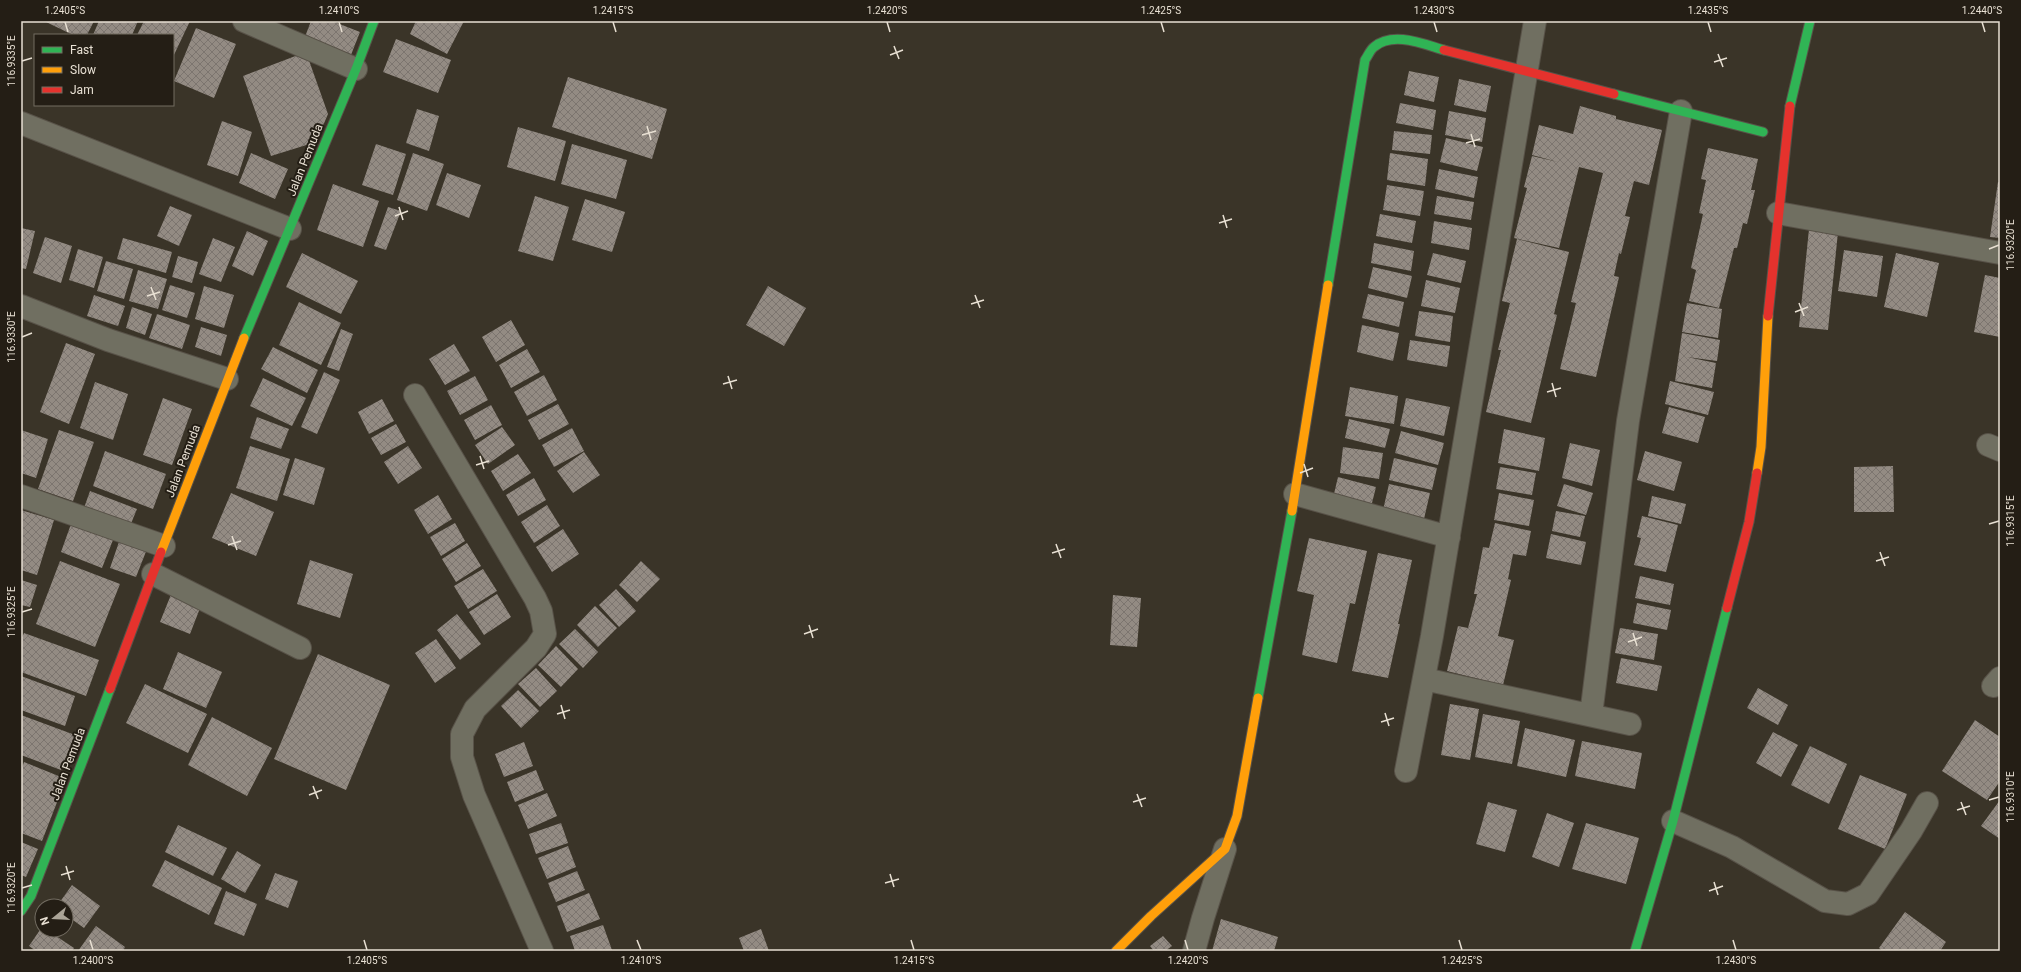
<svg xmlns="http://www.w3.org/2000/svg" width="2021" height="972" font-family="Roboto,sans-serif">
	<defs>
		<pattern id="building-cross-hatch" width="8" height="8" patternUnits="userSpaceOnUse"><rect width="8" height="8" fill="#938b83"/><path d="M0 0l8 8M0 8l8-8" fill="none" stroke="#7c756f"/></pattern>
	</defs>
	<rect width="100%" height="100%" fill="#3a3428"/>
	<!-- building -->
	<path fill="url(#building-cross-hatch)" d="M 44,21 L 94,21 L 87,35 L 73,35 Z
		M 99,21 L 138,21 L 132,35 L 93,35 Z
		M 144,21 L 190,21 L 173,57 L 173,35 L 137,35 Z
		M 311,21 L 332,21 L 360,32 L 349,60 L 303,42 Z
		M 416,21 L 464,21 L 447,54 L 410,34 Z
		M 196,28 L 236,44 L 214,98 L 174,81 Z
		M 396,39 L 451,60 L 438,93 L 383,72 Z
		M 306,52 L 328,114 L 316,142 L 271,156 L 243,76 Z
		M 1409,71 L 1439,77 L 1434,102 L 1404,95 Z
		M 568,77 L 667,109 L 652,159 L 552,127 Z
		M 1459,79 L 1491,86 L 1486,112 L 1454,105 Z
		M 1400,103 L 1436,110 L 1433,130 L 1396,123 Z
		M 1580,106 L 1616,116 L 1616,119 L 1662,130 L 1649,185 L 1634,181 L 1625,216 L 1630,217 L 1621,254 L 1619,253 L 1614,276 L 1619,277 L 1596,377 L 1560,369 L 1576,303 L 1571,302 L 1603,173 L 1579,167 L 1559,248 L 1514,238 L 1527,188 L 1524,187 L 1532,156 L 1558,162 L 1532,155 L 1539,125 L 1573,134 Z
		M 417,109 L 439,116 L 429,151 L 406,143 Z
		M 1449,111 L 1486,118 L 1482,142 L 1445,135 Z
		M 222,121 L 252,132 L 238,176 L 207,165 Z
		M 518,127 L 566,141 L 555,181 L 507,167 Z
		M 1394,131 L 1432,135 L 1430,154 L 1392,150 Z
		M 1446,138 L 1483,147 L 1477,171 L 1440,162 Z
		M 376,144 L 406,154 L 393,195 L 362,185 Z
		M 572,144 L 627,160 L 616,199 L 561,184 Z
		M 1708,148 L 1758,159 L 1751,190 L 1755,190 L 1747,224 L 1743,223 L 1737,248 L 1734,248 L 1719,308 L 1689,301 L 1696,270 L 1691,268 L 1703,214 L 1699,213 L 1706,180 L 1701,179 Z
		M 251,153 L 288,169 L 275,199 L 239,183 Z
		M 413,153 L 444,164 L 427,211 L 397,200 Z
		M 1390,153 L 1428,159 L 1425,186 L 1387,180 Z
		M 1439,169 L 1478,177 L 1474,198 L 1435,189 Z
		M 447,173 L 481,185 L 469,218 L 436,205 Z
		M 1998,182 L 2000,182 L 2000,238 L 1990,237 Z
		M 333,184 L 379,201 L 363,247 L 317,230 Z
		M 1387,185 L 1424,191 L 1420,216 L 1383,210 Z
		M 535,196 L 569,207 L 553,261 L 518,251 Z
		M 1437,196 L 1474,202 L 1471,220 L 1434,214 Z
		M 585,199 L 625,212 L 612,252 L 572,240 Z
		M 170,206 L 192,215 L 179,246 L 157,236 Z
		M 388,207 L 401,211 L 386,250 L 374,246 Z
		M 1380,214 L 1416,221 L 1412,243 L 1376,236 Z
		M 1434,221 L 1472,228 L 1469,250 L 1431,243 Z
		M 21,228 L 35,231 L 26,269 L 21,268 Z
		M 1809,229 L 1838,232 L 1828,330 L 1799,327 Z
		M 247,231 L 268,241 L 253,276 L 232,266 Z
		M 45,237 L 72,246 L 61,283 L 33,273 Z
		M 123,238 L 172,252 L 166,273 L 117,259 Z
		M 213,238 L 235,247 L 221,282 L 199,274 Z
		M 1517,239 L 1569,252 L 1554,314 L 1557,315 L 1531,423 L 1486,412 L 1501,350 L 1498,350 L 1510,303 L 1502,301 Z
		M 1374,243 L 1414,251 L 1411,271 L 1371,263 Z
		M 78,249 L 103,257 L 94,288 L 69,280 Z
		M 1844,250 L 1883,256 L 1877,297 L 1838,291 Z
		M 302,253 L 358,281 L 341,314 L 286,287 Z
		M 1433,253 L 1466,261 L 1461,283 L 1427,275 Z
		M 1896,253 L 1939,263 L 1927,317 L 1884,307 Z
		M 178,256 L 198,262 L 192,283 L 172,277 Z
		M 106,261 L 133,269 L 124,299 L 97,291 Z
		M 1373,267 L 1412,276 L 1407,298 L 1368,288 Z
		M 138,270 L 167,279 L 158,309 L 129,301 Z
		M 1985,275 L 2000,278 L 2000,337 L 1974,332 Z
		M 1426,280 L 1460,288 L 1455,313 L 1421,306 Z
		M 170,285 L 195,293 L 187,318 L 162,310 Z
		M 204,286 L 234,295 L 224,328 L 195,319 Z
		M 768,286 L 806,308 L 784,346 L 746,325 Z
		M 1368,294 L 1404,302 L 1399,327 L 1362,318 Z
		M 94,295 L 125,306 L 118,326 L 87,316 Z
		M 299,302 L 341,323 L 321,365 L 279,345 Z
		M 1687,303 L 1722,309 L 1718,338 L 1682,332 Z
		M 132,307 L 152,314 L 145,335 L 126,328 Z
		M 1419,311 L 1453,316 L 1450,342 L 1415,336 Z
		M 157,314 L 190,325 L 182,349 L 149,338 Z
		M 511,320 L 525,345 L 496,362 L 482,337 Z
		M 1362,325 L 1399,333 L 1393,361 L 1357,352 Z
		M 201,327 L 227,335 L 221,356 L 195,347 Z
		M 341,329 L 353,334 L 339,371 L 327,367 Z
		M 1682,333 L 1720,340 L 1717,361 L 1687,357 L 1716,363 L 1712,388 L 1675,381 Z
		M 1410,340 L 1450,346 L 1447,367 L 1407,360 Z
		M 66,343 L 95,354 L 69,424 L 40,412 Z
		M 454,344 L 470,371 L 445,385 L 429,359 Z
		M 273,347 L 318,370 L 307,393 L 261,369 Z
		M 527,349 L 540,372 L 511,388 L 499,365 Z
		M 324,372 L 340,380 L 317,434 L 301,427 Z
		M 544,375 L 557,400 L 527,416 L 514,392 Z
		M 475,376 L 488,400 L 460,415 L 447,391 Z
		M 263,378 L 306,398 L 292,426 L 250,406 Z
		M 1670,381 L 1714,392 L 1708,415 L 1665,404 Z
		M 95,382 L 128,394 L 113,440 L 80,428 Z
		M 1350,387 L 1398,396 L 1394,424 L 1345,416 Z
		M 163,398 L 192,409 L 172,465 L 143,455 Z
		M 1406,398 L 1450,407 L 1444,436 L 1400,426 Z
		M 382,399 L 394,421 L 369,434 L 358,412 Z
		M 558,404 L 569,424 L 539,440 L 528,420 Z
		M 491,405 L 502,425 L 475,440 L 464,420 Z
		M 1669,407 L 1705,417 L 1698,443 L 1662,433 Z
		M 257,417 L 289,429 L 281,449 L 250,438 Z
		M 1349,419 L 1390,429 L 1385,448 L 1345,438 Z
		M 396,424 L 406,442 L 381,455 L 371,438 Z
		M 502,427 L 515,445 L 488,464 L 475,445 Z
		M 572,428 L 584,451 L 554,467 L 542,445 Z
		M 1504,429 L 1545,438 L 1539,471 L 1498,463 Z
		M 21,430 L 48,439 L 36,478 L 21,473 Z
		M 59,430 L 94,442 L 73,501 L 38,489 Z
		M 1401,431 L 1444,443 L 1438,465 L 1395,453 Z
		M 1570,443 L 1600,450 L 1592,486 L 1562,478 Z
		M 250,446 L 290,459 L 277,501 L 236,488 Z
		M 408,446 L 422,468 L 398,484 L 384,462 Z
		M 1343,447 L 1383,453 L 1379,479 L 1340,473 Z
		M 105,451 L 166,474 L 153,509 L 93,486 Z
		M 1645,451 L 1682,462 L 1674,491 L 1637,480 Z
		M 584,452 L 600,475 L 573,493 L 557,471 Z
		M 518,454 L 531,473 L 503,491 L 491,471 Z
		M 295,458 L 325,468 L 314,505 L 283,495 Z
		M 1394,458 L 1437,468 L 1432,490 L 1389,480 Z
		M 1893,466 L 1894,512 L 1854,512 L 1854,467 Z
		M 1500,467 L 1536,473 L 1532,495 L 1496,489 Z
		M 1338,477 L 1376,487 L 1371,507 L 1333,498 Z
		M 534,478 L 546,500 L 518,516 L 506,495 Z
		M 1389,484 L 1430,493 L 1424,519 L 1383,510 Z
		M 1564,484 L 1593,493 L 1586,515 L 1557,506 Z
		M 90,491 L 137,509 L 130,526 L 84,508 Z
		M 231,493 L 274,512 L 256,556 L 212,538 Z
		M 1499,493 L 1534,500 L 1529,526 L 1494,520 Z
		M 438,495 L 452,519 L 428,534 L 414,510 Z
		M 1652,496 L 1686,504 L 1681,524 L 1648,516 Z
		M 547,505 L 560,526 L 534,543 L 521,522 Z
		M 21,510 L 54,520 L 37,575 L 21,570 Z
		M 1556,511 L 1585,516 L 1580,537 L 1552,531 Z
		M 1642,516 L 1678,525 L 1666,572 L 1634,565 L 1641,538 L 1637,537 Z
		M 455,523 L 465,541 L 441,556 L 430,537 Z
		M 1495,523 L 1531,531 L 1526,556 L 1513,554 L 1508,579 L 1511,580 L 1498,636 L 1514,640 L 1503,685 L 1447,671 L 1458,626 L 1468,628 L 1477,594 L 1474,594 L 1483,547 L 1489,548 Z
		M 71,524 L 113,540 L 102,568 L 61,552 Z
		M 563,529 L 579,554 L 552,572 L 536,547 Z
		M 1551,534 L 1586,542 L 1581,565 L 1546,558 Z
		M 1309,538 L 1367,551 L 1355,604 L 1350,603 L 1337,663 L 1302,655 L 1314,595 L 1297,591 Z
		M 120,539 L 147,549 L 136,577 L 110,568 Z
		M 467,543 L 481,566 L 456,582 L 442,559 Z
		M 1378,553 L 1412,560 L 1398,624 L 1400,624 L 1388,678 L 1352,671 Z
		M 310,560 L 353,574 L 340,618 L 297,604 Z
		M 60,561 L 120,584 L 95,647 L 36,624 Z
		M 641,561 L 660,579 L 637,602 L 619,585 Z
		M 483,569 L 497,591 L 468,609 L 454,586 Z
		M 1640,576 L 1674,584 L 1670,605 L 1635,598 Z
		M 21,580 L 37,585 L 30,607 L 21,605 Z
		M 616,589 L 636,611 L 619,627 L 599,605 Z
		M 172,592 L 202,603 L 190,634 L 160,622 Z
		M 497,594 L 511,617 L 484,635 L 469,612 Z
		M 1113,595 L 1141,598 L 1137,647 L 1110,645 Z
		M 1637,603 L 1671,610 L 1667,630 L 1633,623 Z
		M 595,606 L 617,628 L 598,647 L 577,625 Z
		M 457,614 L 481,644 L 460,660 L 437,630 Z
		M 1620,628 L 1658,634 L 1654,660 L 1615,653 Z
		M 575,629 L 598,652 L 583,668 L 559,644 Z
		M 24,633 L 99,660 L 86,696 L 21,672 L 21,640 Z
		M 436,639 L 456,668 L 435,683 L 415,653 Z
		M 556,646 L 578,669 L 561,687 L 538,665 Z
		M 178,652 L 222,672 L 206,708 L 163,689 Z
		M 318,654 L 390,685 L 346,790 L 274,759 Z
		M 1621,658 L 1662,666 L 1657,691 L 1616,683 Z
		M 536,668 L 557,691 L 540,707 L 518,684 Z
		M 21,676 L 75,696 L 65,726 L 21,710 Z
		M 145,684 L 207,714 L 188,753 L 126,723 Z
		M 1758,688 L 1788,705 L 1778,725 L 1747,708 Z
		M 518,690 L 539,711 L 521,728 L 501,706 Z
		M 1450,704 L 1479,709 L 1470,760 L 1441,755 Z
		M 1483,714 L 1520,721 L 1512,764 L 1475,757 Z
		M 21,715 L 75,735 L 61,770 L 21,755 Z
		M 212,717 L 272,748 L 247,796 L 188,765 Z
		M 1975,720 L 2000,737 L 2000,781 L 1987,800 L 1942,771 Z
		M 1525,728 L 1575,740 L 1566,777 L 1517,766 Z
		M 1773,732 L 1798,745 L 1781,777 L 1756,763 Z
		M 1582,741 L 1642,753 L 1635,789 L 1575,776 Z
		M 524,742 L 533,766 L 504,777 L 495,754 Z
		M 1810,746 L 1847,764 L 1829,804 L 1791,785 Z
		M 24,762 L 66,779 L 42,841 L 21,833 L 21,771 Z
		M 536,770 L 544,790 L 515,802 L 507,782 Z
		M 1860,775 L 1907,794 L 1885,849 L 1838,829 Z
		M 547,793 L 557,816 L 528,829 L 518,805 Z
		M 2000,800 L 2000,839 L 1981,826 Z
		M 1488,802 L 1517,810 L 1505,852 L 1476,844 Z
		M 1547,813 L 1574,823 L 1559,867 L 1532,857 Z
		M 561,823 L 568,843 L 536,854 L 529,834 Z
		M 1586,823 L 1639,838 L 1626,884 L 1572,869 Z
		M 178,825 L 227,848 L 213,876 L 165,852 Z
		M 21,842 L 38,849 L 26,877 L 21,875 Z
		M 568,846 L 576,867 L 547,879 L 538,858 Z
		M 237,851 L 261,865 L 245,893 L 221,879 Z
		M 165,860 L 222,888 L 209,915 L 152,886 Z
		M 577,871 L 585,890 L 556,902 L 548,883 Z
		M 275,873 L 298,881 L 288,908 L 265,899 Z
		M 72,885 L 100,906 L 84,928 L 66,915 L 66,906 L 57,906 Z
		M 226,891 L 257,904 L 244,936 L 214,924 Z
		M 589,893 L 600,919 L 567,932 L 557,906 Z
		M 1905,912 L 1946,942 L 1940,951 L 1883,951 L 1879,948 Z
		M 1221,919 L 1278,937 L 1274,951 L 1212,951 Z
		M 603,925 L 612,950 L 575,951 L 570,936 Z
		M 96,926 L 125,947 L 123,951 L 78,951 Z
		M 42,927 L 42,930 L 47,930 L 74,948 L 72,951 L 36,951 L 29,946 Z
		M 761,929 L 769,951 L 744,951 L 739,938 Z
		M 1163,936 L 1172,946 L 1165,951 L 1154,951 L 1150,946 Z"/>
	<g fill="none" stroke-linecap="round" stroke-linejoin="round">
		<!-- street casing -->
		<g stroke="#585248" stroke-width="24">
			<path id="street" d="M 244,21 L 356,69
				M 21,123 L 290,229
				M 1778,213 L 2000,253
				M 21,306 L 108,340 L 227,379
				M 415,395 L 535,598 L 541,611 L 545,634 L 536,648 L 475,709 L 462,734 L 462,757 L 474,795 L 542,951
				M 1988,445 L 2000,450
				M 1295,494 L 1449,537
				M 21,496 L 164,546
				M 153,574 L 300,648
				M 1424,679 L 1630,724
				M 1993,686 L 2000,678
				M 1591,715 L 1628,421 L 1681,111
				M 1406,771 L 1432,636 L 1535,21
				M 1673,821 L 1732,847 L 1825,901 L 1848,904 L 1868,894 L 1911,831 L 1927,803
				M 1194,951 L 1203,918 L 1225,849"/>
		</g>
		<!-- fast casing -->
		<g stroke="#585248" stroke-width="11">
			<path id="fast" d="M 1614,94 L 1763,132
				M 1790,106 L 1810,21
				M 1328,285 L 1365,60 C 1368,56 1370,50 1374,47 C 1393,31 1423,44 1444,50
				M 244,338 L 356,69 L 374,21
				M 1258,698 L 1292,511
				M 21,911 L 31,896 L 110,689
				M 1635,951 L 1673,821 L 1727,608"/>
		</g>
		<!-- slow casing -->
		<g stroke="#585248" stroke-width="11">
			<path id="slow" d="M 1757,473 L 1761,447 L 1768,316
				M 1292,511 L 1328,285
				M 161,552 L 244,338
				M 1116,951 L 1151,916 L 1225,849 L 1237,816 L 1258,698"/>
		</g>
		<!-- jam casing -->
		<g stroke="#585248" stroke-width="11">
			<path id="jam" d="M 1444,50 L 1614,94
				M 1768,316 L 1790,106
				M 1727,608 L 1749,522 L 1757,473
				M 110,689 L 161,552"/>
		</g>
		<!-- street -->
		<use href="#street" stroke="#706f61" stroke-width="22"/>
		<!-- fast -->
		<use href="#fast" stroke="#30b455" stroke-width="9"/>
		<!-- slow -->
		<use href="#slow" stroke="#ff9f0a" stroke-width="9"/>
		<!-- jam -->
		<use href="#jam" stroke="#e5322d" stroke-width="9"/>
	</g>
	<!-- ticks -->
	<path fill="none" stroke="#e8e0d3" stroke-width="1.5" d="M 65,22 L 68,32M 339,22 L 342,32M 613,22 L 616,32M 887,22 L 890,32M 1161,22 L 1164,32M 1434,22 L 1437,32M 1708,22 L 1711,32M 1982,22 L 1985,32M 894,46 L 899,59M 1718,54 L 1723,67M 890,55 L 903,50M 22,61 L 32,58M 1714,62 L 1727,58M 647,126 L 651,140M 1471,134 L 1475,147M 642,135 L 656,131M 1466,143 L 1480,139M 399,207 L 403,220M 1223,215 L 1227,228M 395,216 L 408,211M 1219,223 L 1232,219M 1989,249 L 1999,245M 151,287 L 156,300M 975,295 L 980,308M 147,296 L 160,292M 1799,303 L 1804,316M 971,304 L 984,300M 1795,312 L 1808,307M 22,337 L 32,333M 728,376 L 732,389M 1552,383 L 1556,397M 723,384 L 737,380M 1547,392 L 1561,388M 480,456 L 484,469M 1304,464 L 1308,477M 476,465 L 489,461M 1300,473 L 1313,468M 1989,524 L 1999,521M 232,536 L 237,550M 1056,544 L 1061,558M 228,545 L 241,541M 1880,552 L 1885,566M 1052,553 L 1065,549M 1876,561 L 1889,557M 22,612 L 32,609M 809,625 L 813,638M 1633,633 L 1637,646M 804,634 L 818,629M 1628,642 L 1642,637M 561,705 L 565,719M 1385,713 L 1389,726M 557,714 L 570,710M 1381,722 L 1394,718M 313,786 L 318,799M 1137,794 L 1142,807M 309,795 L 322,790M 1989,800 L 1999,797M 1133,802 L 1146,798M 1961,802 L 1966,815M 1957,810 L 1970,806M 66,866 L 70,880M 890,874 L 894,887M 61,875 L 74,871M 1714,882 L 1718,895M 885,883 L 899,879M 22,888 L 32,885M 1709,891 L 1723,886M 90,940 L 93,950M 364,940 L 367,950M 637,940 L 641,950M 911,940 L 914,950M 1185,940 L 1188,950M 1459,940 L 1462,950M 1733,940 L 1736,950"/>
	<g text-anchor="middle" stroke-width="4" stroke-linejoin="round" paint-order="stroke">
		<!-- street labels -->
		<g font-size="12" fill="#e8e0d3" stroke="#241e15">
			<text transform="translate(305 160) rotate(-68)" y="4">Jalan Pemuda</text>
			<text transform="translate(183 461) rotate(-69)" y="4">Jalan Pemuda</text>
			<text transform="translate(68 764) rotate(-69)" y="4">Jalan Pemuda</text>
		</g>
	</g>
	<!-- border -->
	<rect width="2021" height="972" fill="none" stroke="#241e15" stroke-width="44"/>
	<!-- legend -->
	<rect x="34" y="34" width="140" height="72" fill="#241e15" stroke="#726c61"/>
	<rect x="42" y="47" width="20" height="6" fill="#30b455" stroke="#726c61"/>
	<text x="70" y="54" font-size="12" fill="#e8e0d3">Fast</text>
	<rect x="42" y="67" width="20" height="6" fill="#ff9f0a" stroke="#726c61"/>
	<text x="70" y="74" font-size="12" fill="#e8e0d3">Slow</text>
	<rect x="42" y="87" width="20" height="6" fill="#e5322d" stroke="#726c61"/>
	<text x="70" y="94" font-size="12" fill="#e8e0d3">Jam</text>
	<!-- north arrow -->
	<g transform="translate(54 918) rotate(252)"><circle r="19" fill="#241e15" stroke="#726c61"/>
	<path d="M0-3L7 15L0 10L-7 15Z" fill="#aba497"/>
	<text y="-6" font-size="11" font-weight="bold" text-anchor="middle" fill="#e8e0d3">N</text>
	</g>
	<rect x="22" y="22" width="1977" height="928" fill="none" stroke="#e8e0d3" stroke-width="1.5"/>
	<g font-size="10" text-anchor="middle" fill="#e8e0d3">
		<text x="65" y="14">1.2405°S</text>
		<text x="339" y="14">1.2410°S</text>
		<text x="613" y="14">1.2415°S</text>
		<text x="887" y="14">1.2420°S</text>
		<text x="1161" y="14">1.2425°S</text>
		<text x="1434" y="14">1.2430°S</text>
		<text x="1708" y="14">1.2435°S</text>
		<text x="1982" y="14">1.2440°S</text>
		<text transform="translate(11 61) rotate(-90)" y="4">116.9335°E</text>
		<text transform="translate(2010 245) rotate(-90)" y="4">116.9320°E</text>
		<text transform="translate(11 337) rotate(-90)" y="4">116.9330°E</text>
		<text transform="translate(2010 521) rotate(-90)" y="4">116.9315°E</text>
		<text transform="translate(11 612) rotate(-90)" y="4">116.9325°E</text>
		<text transform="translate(2010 797) rotate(-90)" y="4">116.9310°E</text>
		<text transform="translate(11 888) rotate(-90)" y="4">116.9320°E</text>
		<text x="93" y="964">1.2400°S</text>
		<text x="367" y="964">1.2405°S</text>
		<text x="641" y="964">1.2410°S</text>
		<text x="914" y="964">1.2415°S</text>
		<text x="1188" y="964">1.2420°S</text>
		<text x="1462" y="964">1.2425°S</text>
		<text x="1736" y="964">1.2430°S</text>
	</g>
</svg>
